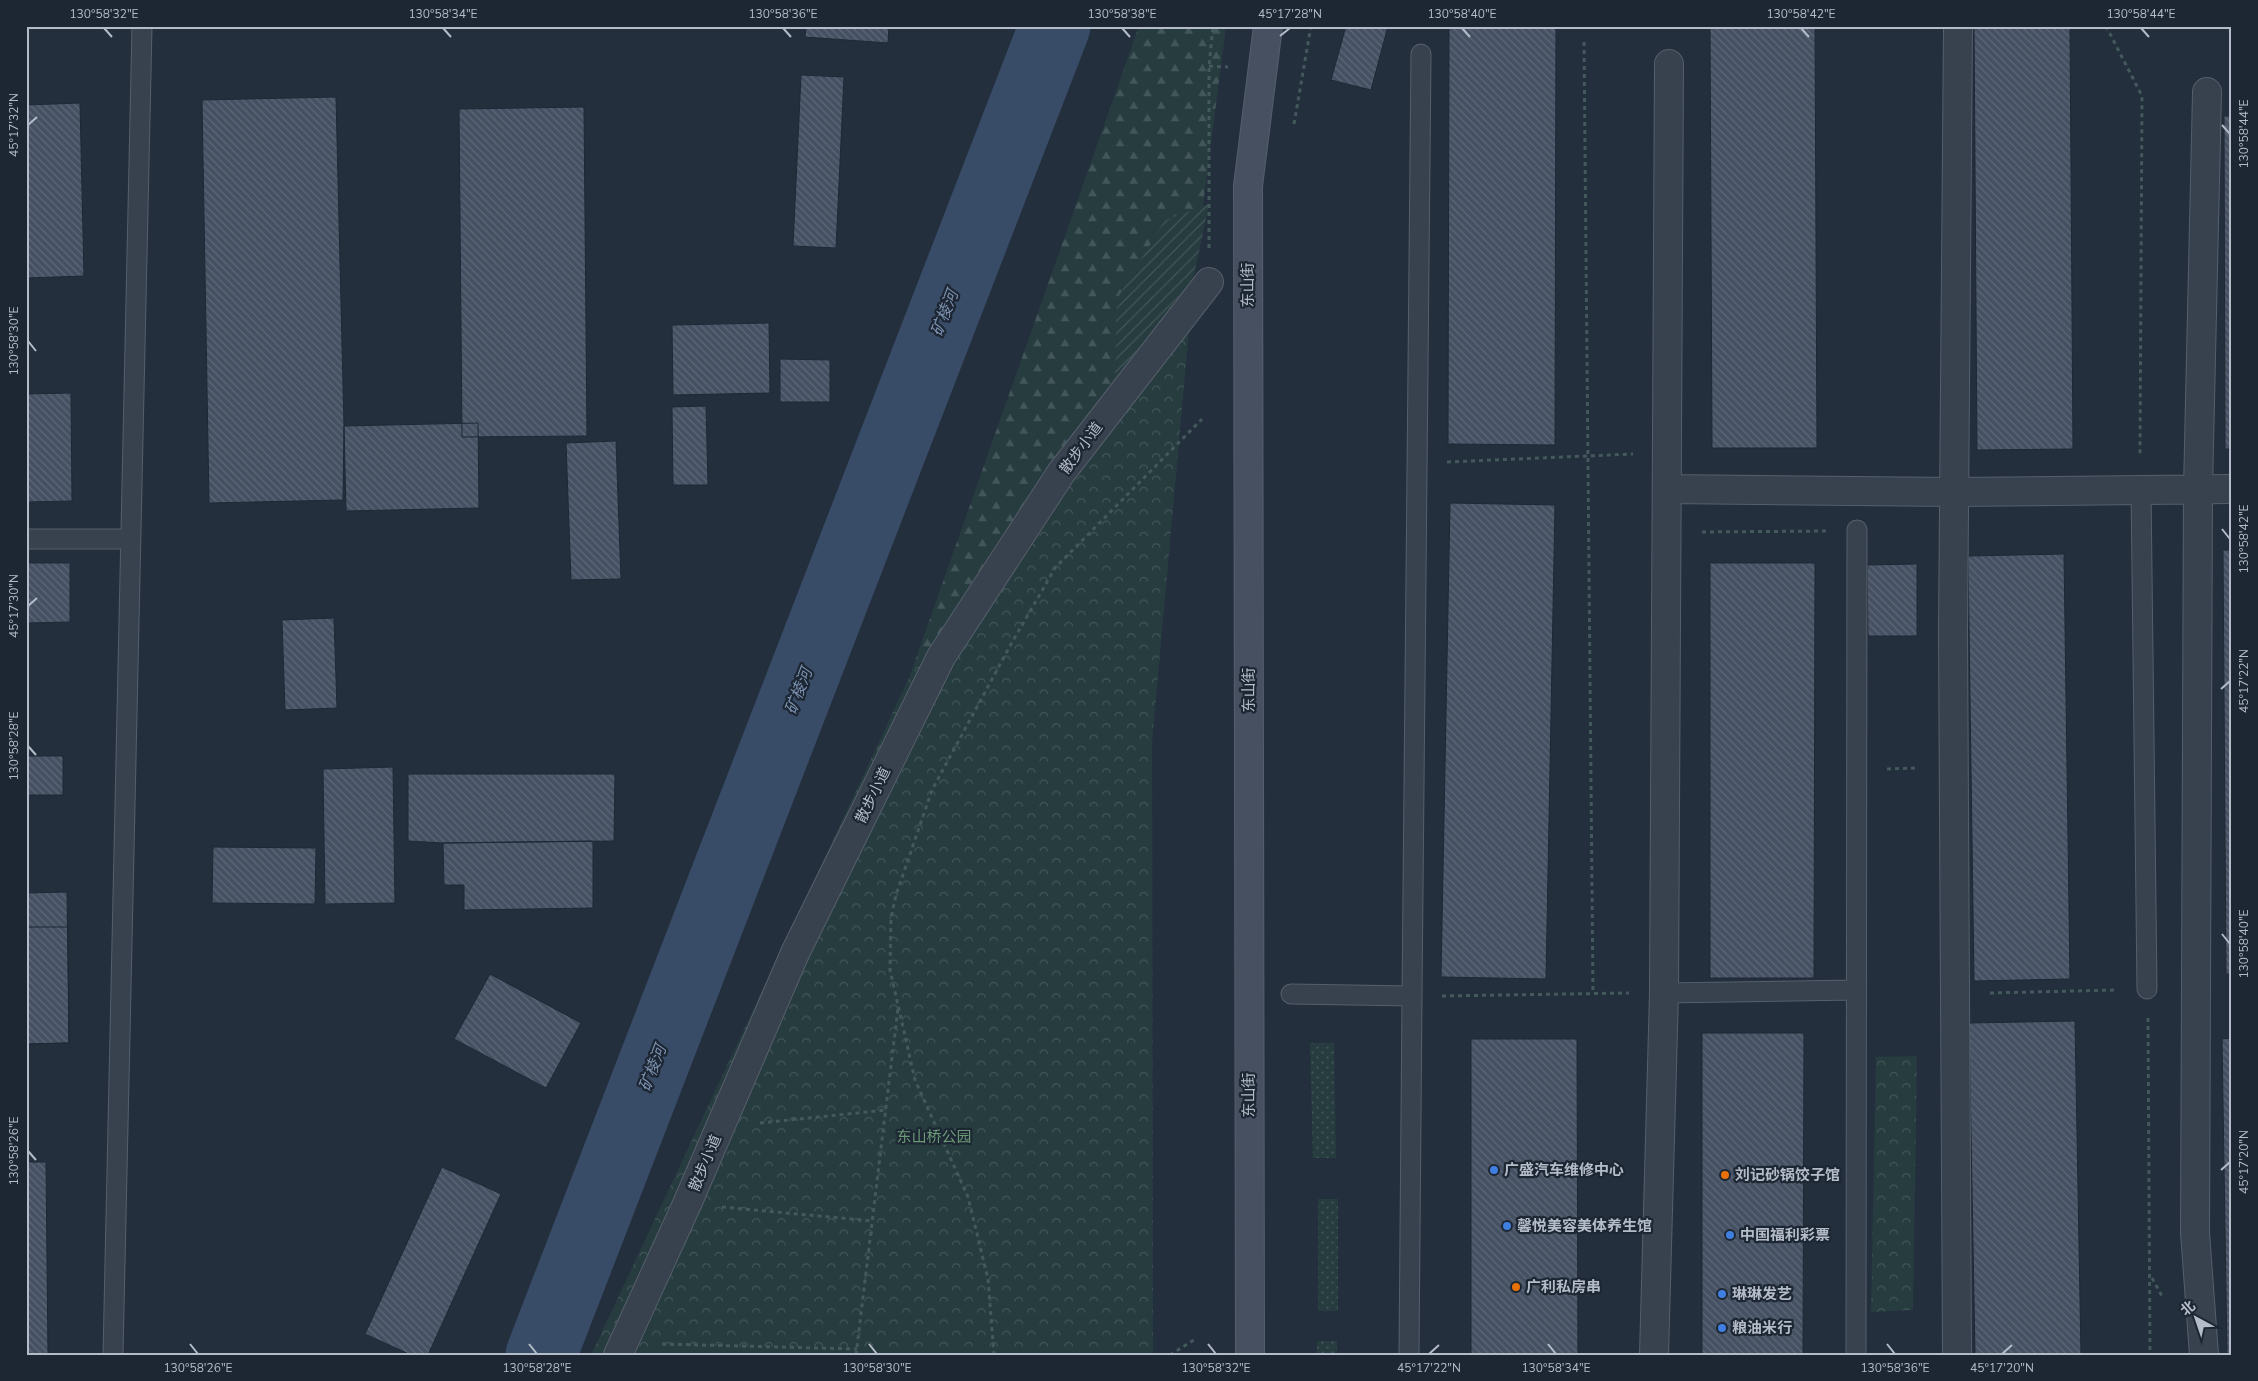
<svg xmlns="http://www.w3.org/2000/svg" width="2258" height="1381" font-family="'Nunito Sans','Noto Sans SC',sans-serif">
	<defs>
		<pattern id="grass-dots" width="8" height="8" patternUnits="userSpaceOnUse" patternTransform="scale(1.25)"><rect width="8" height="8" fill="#263c3f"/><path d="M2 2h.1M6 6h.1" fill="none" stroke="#435659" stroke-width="1.8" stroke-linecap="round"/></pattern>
		<pattern id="forest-firs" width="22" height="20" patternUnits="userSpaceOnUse" patternTransform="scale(1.25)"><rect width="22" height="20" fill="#263c3f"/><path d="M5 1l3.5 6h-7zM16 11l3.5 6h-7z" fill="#435659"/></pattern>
		<pattern id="park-crowns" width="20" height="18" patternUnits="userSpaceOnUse" patternTransform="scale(1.25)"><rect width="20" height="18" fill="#263c3f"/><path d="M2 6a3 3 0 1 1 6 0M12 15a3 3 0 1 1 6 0" fill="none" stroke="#435659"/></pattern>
		<pattern id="garden-furrows" width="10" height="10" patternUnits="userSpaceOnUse" patternTransform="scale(1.25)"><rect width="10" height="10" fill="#263c3f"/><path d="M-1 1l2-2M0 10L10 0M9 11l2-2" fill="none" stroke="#435659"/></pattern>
		<pattern id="building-back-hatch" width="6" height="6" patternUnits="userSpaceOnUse" patternTransform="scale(1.25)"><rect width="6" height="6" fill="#455162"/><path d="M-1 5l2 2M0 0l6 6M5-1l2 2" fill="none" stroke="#5d6877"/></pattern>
	</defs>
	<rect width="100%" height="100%" fill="#242f3e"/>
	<!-- grass -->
	<path fill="url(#grass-dots)" d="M 1310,1043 L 1334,1043 L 1336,1158 L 1313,1158 Z
		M 1318,1199 L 1338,1199 L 1338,1311 L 1318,1311 Z
		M 1317,1341 L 1337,1341 L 1337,1355 L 1317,1355 Z"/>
	<!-- forest -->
	<path fill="url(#forest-firs)" d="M 1139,26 L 1226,26 L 1194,275 L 1115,379 L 909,678 Z"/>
	<!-- park -->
	<path fill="url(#park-crowns)" d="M 1194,275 L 1152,742 L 1153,1355 L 591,1355 L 909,678 L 1115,379 Z
		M 1917,1056 L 1913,1310 L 1871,1312 L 1876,1057 Z"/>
	<!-- garden -->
	<path fill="url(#garden-furrows)" d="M 1209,204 L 1194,275 L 1115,379 L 1117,299 L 1165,220 Z"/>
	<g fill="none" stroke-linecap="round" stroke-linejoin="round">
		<!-- river -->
		<path stroke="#394c67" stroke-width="71" d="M 541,1355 L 1055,26"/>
	</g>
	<!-- building -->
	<path fill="url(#building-back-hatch)" stroke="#1f2835" d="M 806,26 L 889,26 L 888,43 L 805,37 Z
		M 1346,26 L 1388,26 L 1371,90 L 1331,80 Z
		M 1449,26 L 1556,26 L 1555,445 L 1448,444 Z
		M 1710,26 L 1815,26 L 1817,448 L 1712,448 Z
		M 1974,26 L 2070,26 L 2073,449 L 1977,450 Z
		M 801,75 L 844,77 L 836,248 L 793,246 Z
		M 336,97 L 344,426 L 343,500 L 209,503 L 202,100 Z
		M 80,103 L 84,276 L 26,278 L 26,105 Z
		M 584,107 L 587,436 L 462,437 L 459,109 Z
		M 2224,116 L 2232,116 L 2232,449 L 2225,449 Z
		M 769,323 L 770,393 L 673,395 L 672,325 Z
		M 780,359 L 830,360 L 830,402 L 780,402 Z
		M 71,393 L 72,501 L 26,502 L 26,394 Z
		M 706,406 L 708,485 L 673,485 L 672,407 Z
		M 478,423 L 479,508 L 346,511 L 344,426 Z
		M 616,441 L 621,579 L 571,580 L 566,443 Z
		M 1450,503 L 1555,505 L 1546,979 L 1441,977 Z
		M 2223,550 L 2232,550 L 2232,974 L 2226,974 Z
		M 2064,554 L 2070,979 L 1974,981 L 1968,556 Z
		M 26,563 L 70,563 L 70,622 L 26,623 Z
		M 1710,563 L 1815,563 L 1814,978 L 1710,978 Z
		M 1917,564 L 1917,636 L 1868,636 L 1867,565 Z
		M 334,618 L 337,708 L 285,710 L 282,620 Z
		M 26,756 L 63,756 L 63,795 L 26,795 Z
		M 393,767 L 395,903 L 325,904 L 323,769 Z
		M 408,774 L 615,774 L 614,841 L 443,843 L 408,841 Z
		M 593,841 L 593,908 L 464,910 L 464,885 L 444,885 L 443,843 Z
		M 213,847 L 316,848 L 315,904 L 212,903 Z
		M 67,892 L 69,1043 L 26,1044 L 26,893 Z
		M 26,927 L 68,927 L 69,1043 L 26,1044 Z
		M 490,974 L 581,1023 L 546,1088 L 454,1039 Z
		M 2075,1021 L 2081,1355 L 1975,1355 L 1969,1023 Z
		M 1702,1033 L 1804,1033 L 1803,1355 L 1702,1355 Z
		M 2232,1038 L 2232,1355 L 2227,1355 L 2222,1039 Z
		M 1471,1039 L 1577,1039 L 1578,1355 L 1471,1355 Z
		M 26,1162 L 46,1162 L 48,1355 L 26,1355 Z
		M 442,1167 L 501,1194 L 428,1355 L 411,1355 L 365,1334 Z"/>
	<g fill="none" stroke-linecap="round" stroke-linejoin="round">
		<!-- lane casing -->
		<g stroke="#565f6c" stroke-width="21">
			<path id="lane" d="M 2141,489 L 2147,989
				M 26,539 L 130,539
				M 1664,993 L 1856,990
				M 1291,994 L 1412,996 L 1421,54
				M 113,1355 L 142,26
				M 1409,1355 L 1412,996
				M 1856,1355 L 1857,530"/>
		</g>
		<!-- street casing -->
		<g stroke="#565f6c" stroke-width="30">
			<path id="street" d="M 1667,489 L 1954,492 L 2232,489
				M 618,1355 L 687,1204 L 795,953 L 941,657 L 1061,473 L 1209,282
				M 1654,1355 L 1664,993 L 1669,64
				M 1957,1355 L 1953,631 L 1958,26
				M 2204,1355 L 2195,1233 L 2198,489 L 2207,92"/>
		</g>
		<!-- secondary casing -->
		<g stroke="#565f6c" stroke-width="30">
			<path id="secondary" d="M 1250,1355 L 1248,186 L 1268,26"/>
		</g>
		<!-- path -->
		<path stroke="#44595c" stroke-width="3" stroke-dasharray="4 4" stroke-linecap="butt" d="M 2106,26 L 2142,96 L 2140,454
			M 1584,42 L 1593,994
			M 1209,66 L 1228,67
			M 1294,124 L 1311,26
			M 1209,248 L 1209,66 L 1213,26
			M 1447,462 L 1633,454
			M 1702,532 L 1826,531
			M 1887,769 L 1918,768
			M 1990,993 L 2116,990
			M 1442,996 L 1629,993
			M 2148,1018 L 2150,1355
			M 760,1123 L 886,1110
			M 722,1207 L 873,1221
			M 2152,1278 L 2163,1298
			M 662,1344 L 857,1349
			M 856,1355 L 898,1008
			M 994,1355 L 988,1279 L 968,1197 L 915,1080 L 890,970 L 891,918 L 896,895 L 932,790 L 1010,646 L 1055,568 L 1202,419
			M 1170,1355 L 1197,1338"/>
		<!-- lane -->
		<use href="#lane" stroke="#38414e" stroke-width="19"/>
		<!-- street -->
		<use href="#street" stroke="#38414e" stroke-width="28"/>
		<!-- secondary -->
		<use href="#secondary" stroke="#465061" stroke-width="28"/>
	</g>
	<!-- ticks -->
	<path fill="none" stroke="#b4bcc9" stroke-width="2" d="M 104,28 L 112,37M 443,28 L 451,37M 783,28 L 791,37M 1122,28 L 1130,37M 1462,28 L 1470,37M 1801,28 L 1809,37M 2141,28 L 2149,37M 1280,36 L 1290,28M 28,125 L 37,117M 2222,125 L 2230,134M 28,341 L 36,351M 2222,529 L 2230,539M 28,606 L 37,598M 2221,689 L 2230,681M 28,746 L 36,755M 2222,934 L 2230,944M 28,1151 L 36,1160M 2221,1170 L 2230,1162M 190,1344 L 198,1354M 529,1344 L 537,1354M 869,1344 L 877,1354M 1208,1344 L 1216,1354M 1548,1344 L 1556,1354M 1887,1344 L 1895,1354M 1429,1354 L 1439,1345M 2002,1354 L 2012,1345"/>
	<!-- markers -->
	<g fill="#3f7fe0" stroke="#1d2633" stroke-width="2">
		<circle cx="1494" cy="1170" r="5"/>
		<circle cx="1507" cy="1226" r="5"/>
		<circle cx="1730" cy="1235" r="5"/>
		<circle cx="1722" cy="1294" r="5"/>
		<circle cx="1722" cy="1328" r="5"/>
	</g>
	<g fill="#e8710a" stroke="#1d2633" stroke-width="2">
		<circle cx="1725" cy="1175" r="5"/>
		<circle cx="1516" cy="1287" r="5"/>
	</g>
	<g text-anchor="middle" stroke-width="4.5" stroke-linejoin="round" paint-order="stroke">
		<!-- street labels -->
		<g font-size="15" fill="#b4bcc9" stroke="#1d2633">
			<text transform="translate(1248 285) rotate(-90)" y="5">东山街</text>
			<text transform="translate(1081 448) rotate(-53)" y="5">散步小道</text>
			<text transform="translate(1249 690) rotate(-90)" y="5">东山街</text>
			<text transform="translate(873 795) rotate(-64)" y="5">散步小道</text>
			<text transform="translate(1249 1095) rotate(-90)" y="5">东山街</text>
			<text transform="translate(705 1163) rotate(-67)" y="5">散步小道</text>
		</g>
		<!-- park labels -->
		<g font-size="15" fill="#6b9a76" stroke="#1d2633">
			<text x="934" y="1142">东山桥公园</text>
		</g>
		<!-- poi labels -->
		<g font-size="15" font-weight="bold" fill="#b4bcc9" stroke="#1d2633" text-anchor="start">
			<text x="1504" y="1175">广盛汽车维修中心</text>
			<text x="1735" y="1180">刘记砂锅饺子馆</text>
			<text x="1517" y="1231">馨悦美容美体养生馆</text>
			<text x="1740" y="1240">中国福利彩票</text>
			<text x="1526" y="1292">广利私房串</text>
			<text x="1732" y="1299">琳琳发艺</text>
			<text x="1732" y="1333">粮油米行</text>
		</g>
		<!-- water labels -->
		<g font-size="16" font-style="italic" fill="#7c92b1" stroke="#1d2633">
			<text transform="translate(944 313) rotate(-69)" y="6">矿棱河</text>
			<text transform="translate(798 691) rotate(-69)" y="6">矿棱河</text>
			<text transform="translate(652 1068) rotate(-69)" y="6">矿棱河</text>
		</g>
	</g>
	<!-- border -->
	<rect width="2258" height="1381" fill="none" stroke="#1d2633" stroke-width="55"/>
	<!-- north arrow -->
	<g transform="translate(2196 1318) rotate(320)" stroke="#1d2633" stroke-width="4" paint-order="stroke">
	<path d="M0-4L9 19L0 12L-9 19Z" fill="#b4bcc9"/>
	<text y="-8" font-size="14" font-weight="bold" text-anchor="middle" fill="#b4bcc9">北</text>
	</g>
	<rect x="28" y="28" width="2202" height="1326" fill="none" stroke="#b4bcc9" stroke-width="2"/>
	<g font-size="12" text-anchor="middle" fill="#b4bcc9">
		<text x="104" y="18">130°58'32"E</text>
		<text x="443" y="18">130°58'34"E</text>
		<text x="783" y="18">130°58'36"E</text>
		<text x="1122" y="18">130°58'38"E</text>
		<text x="1290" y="18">45°17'28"N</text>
		<text x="1462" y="18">130°58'40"E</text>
		<text x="1801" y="18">130°58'42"E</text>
		<text x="2141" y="18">130°58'44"E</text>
		<text transform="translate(14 125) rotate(-90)" y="4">45°17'32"N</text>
		<text transform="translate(2244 134) rotate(-90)" y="4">130°58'44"E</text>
		<text transform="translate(14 341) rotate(-90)" y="4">130°58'30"E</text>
		<text transform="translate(2244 539) rotate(-90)" y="4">130°58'42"E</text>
		<text transform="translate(14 606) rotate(-90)" y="4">45°17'30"N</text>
		<text transform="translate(2244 681) rotate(-90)" y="4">45°17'22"N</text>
		<text transform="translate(14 746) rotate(-90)" y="4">130°58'28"E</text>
		<text transform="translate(2244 944) rotate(-90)" y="4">130°58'40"E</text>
		<text transform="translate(14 1151) rotate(-90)" y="4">130°58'26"E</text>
		<text transform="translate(2244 1162) rotate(-90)" y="4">45°17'20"N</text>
		<text x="198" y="1372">130°58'26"E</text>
		<text x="537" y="1372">130°58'28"E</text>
		<text x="877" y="1372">130°58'30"E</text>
		<text x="1216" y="1372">130°58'32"E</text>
		<text x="1429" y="1372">45°17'22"N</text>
		<text x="1556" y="1372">130°58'34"E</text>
		<text x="1895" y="1372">130°58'36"E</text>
		<text x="2002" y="1372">45°17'20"N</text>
	</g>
</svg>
